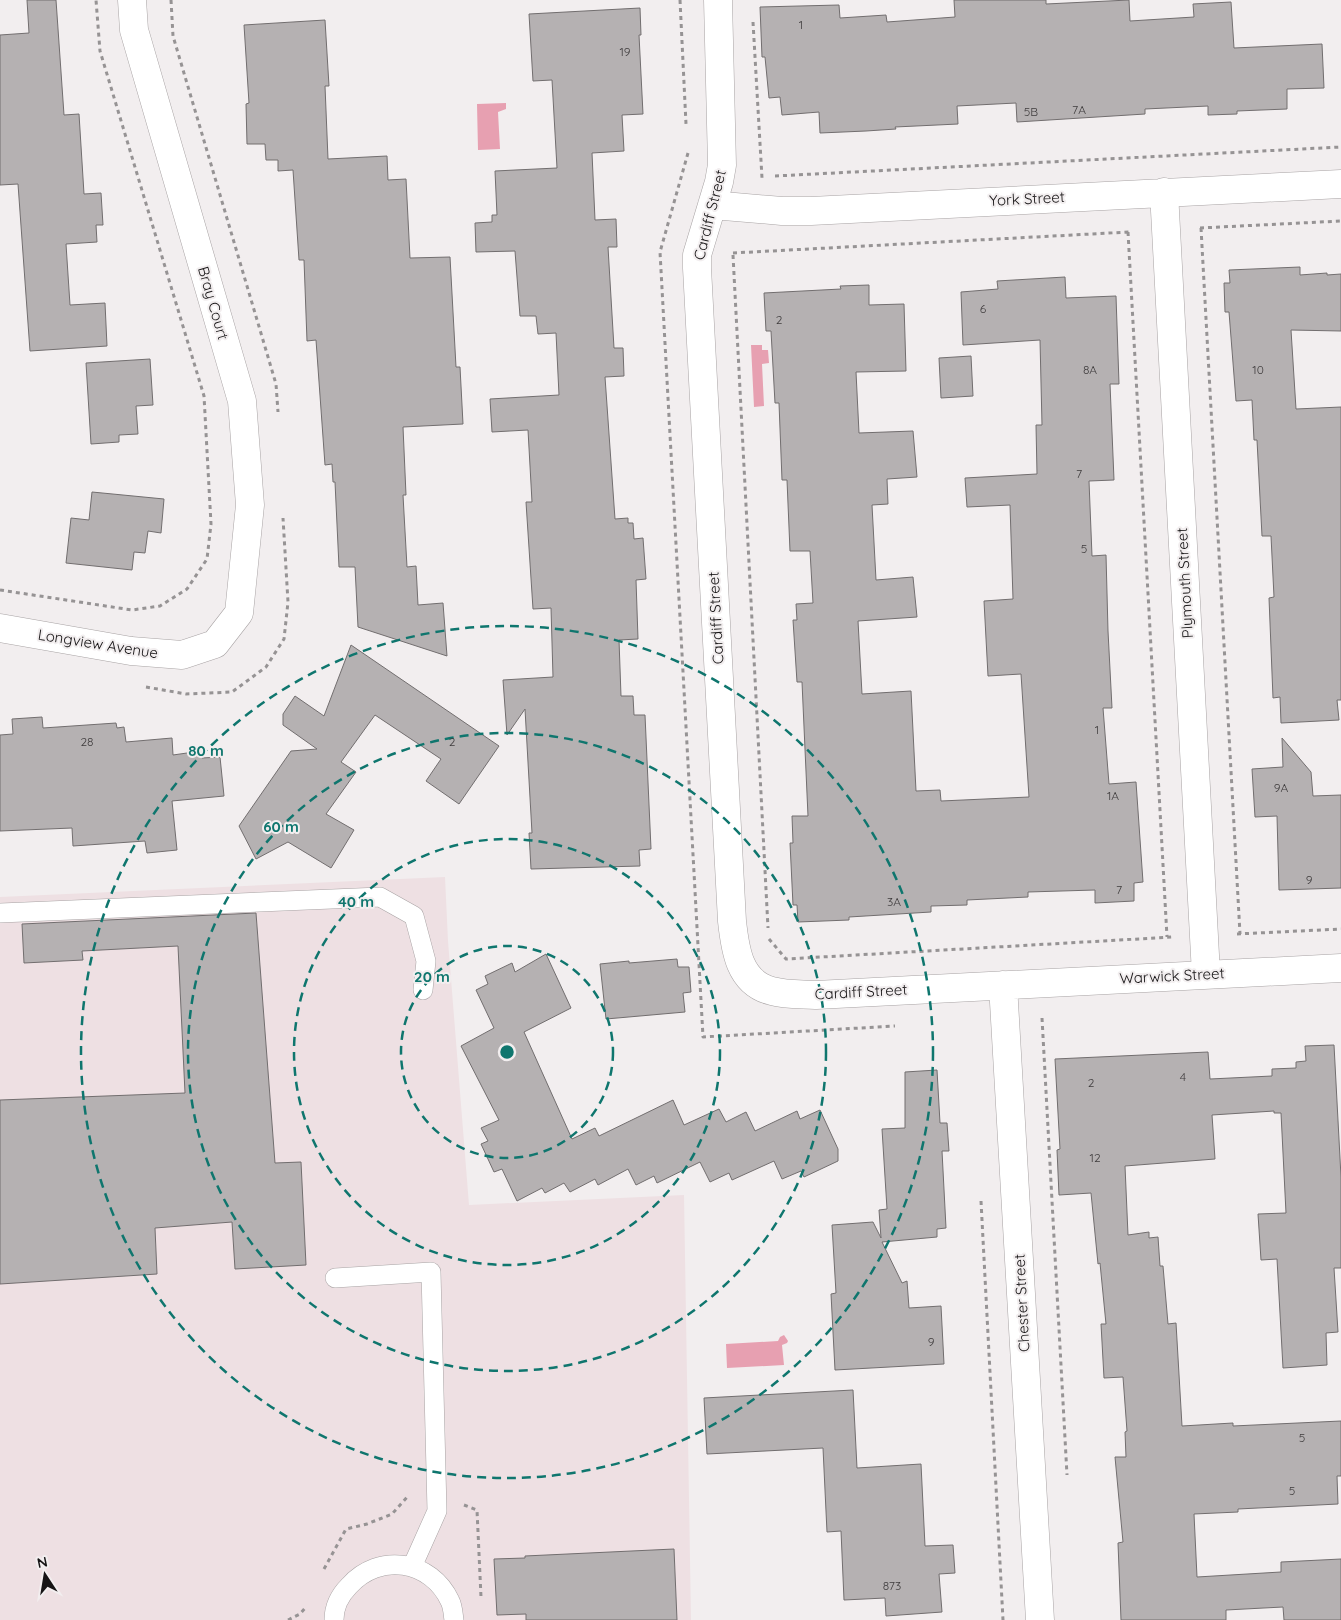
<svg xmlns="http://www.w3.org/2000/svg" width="1341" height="1620" font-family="Quicksand,sans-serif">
	<rect width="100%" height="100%" fill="#f2eeef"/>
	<!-- built -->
	<path fill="#eee0e3" d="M 445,877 L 448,941 L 469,1205 L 684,1195 L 691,1620 L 0,1620 L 0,897 Z"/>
	<!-- water -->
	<path fill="#e7a0b1" d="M 506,103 L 506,109 L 498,112 L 500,149 L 478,150 L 477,104 Z
		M 751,345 L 762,345 L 762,350 L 768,350 L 769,363 L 762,364 L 764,406 L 754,407 Z
		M 784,1335 L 788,1341 L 787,1343 L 782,1345 L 784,1365 L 727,1368 L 726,1344 L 778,1341 L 780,1337 Z"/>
	<!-- building -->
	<path fill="#b5b1b2" stroke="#726e6f" d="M 27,0 L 56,0 L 64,115 L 79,114 L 84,194 L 101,193 L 103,225 L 96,225 L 97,242 L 66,244 L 70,305 L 105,303 L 107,346 L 30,351 L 18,184 L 0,185 L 0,35 L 29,33 Z
		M 954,0 L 1046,0 L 1046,4 L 1129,0 L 1130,21 L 1194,17 L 1193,4 L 1231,2 L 1234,48 L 1322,44 L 1324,88 L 1287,89 L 1287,109 L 1237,111 L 1237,114 L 1208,115 L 1208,106 L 1145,109 L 1145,114 L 1017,122 L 1016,103 L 957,106 L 958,124 L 895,127 L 896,129 L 866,131 L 820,133 L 819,112 L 782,115 L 780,97 L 769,98 L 765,57 L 762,57 L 760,7 L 839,5 L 840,18 L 886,15 L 887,22 L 955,17 Z
		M 640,8 L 641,35 L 639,35 L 643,114 L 622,115 L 624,151 L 592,153 L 595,220 L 616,219 L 617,247 L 608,247 L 614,348 L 623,348 L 624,376 L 605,377 L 615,519 L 628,518 L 628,523 L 633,523 L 634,539 L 643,538 L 646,579 L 636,580 L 638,639 L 619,640 L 621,696 L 633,696 L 634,715 L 645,715 L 651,849 L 639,850 L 640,866 L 531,869 L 529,833 L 532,833 L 525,709 L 507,735 L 503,680 L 553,677 L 551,608 L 533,609 L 526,502 L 532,502 L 528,430 L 492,432 L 490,399 L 559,395 L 556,333 L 538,334 L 536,316 L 520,316 L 515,251 L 476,252 L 475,223 L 492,222 L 492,215 L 497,215 L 495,171 L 557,168 L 552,80 L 533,81 L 529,14 Z
		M 325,20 L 329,86 L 325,86 L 328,159 L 387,156 L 388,180 L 406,179 L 410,258 L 450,257 L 456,367 L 460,367 L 463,424 L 403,427 L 406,495 L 403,495 L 407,567 L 416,566 L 418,605 L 443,603 L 447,656 L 358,627 L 355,567 L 339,567 L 335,482 L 333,482 L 332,464 L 325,465 L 316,340 L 307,341 L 304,260 L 299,260 L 293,170 L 278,171 L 278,160 L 266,160 L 265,144 L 247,144 L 246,104 L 249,103 L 244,25 Z
		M 1300,267 L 1300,275 L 1327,273 L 1327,275 L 1341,274 L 1341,331 L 1291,330 L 1296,409 L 1341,407 L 1341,700 L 1337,700 L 1339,720 L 1281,723 L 1280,697 L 1273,698 L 1269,598 L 1274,597 L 1271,536 L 1262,536 L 1257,440 L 1254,440 L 1252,400 L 1236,401 L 1229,312 L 1225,312 L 1224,283 L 1230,283 L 1229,270 Z
		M 1065,277 L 1066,298 L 1116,296 L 1119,384 L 1110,384 L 1114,480 L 1089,481 L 1092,556 L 1106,555 L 1108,631 L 1112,708 L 1103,708 L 1109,784 L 1136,782 L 1143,882 L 1134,883 L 1134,901 L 1095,903 L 1095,890 L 1028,892 L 1028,897 L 967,900 L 967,905 L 931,906 L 931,912 L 849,917 L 849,920 L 798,922 L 797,905 L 793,905 L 790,843 L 793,843 L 792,816 L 808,816 L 802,682 L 797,682 L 793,620 L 797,620 L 796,604 L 813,603 L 810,551 L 790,551 L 787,480 L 782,480 L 779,403 L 775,403 L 771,331 L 766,331 L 764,293 L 841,289 L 840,286 L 869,285 L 869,305 L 904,304 L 906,371 L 856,372 L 859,433 L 913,431 L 917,477 L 887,479 L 888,504 L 872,505 L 876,580 L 913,577 L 917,617 L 858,621 L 862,694 L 911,691 L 916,791 L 940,790 L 941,801 L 1029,797 L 1021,674 L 988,676 L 984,601 L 1013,599 L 1010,505 L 967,507 L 965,478 L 1037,474 L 1036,425 L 1042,425 L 1040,340 L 963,345 L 961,292 L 998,289 L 997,281 Z
		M 971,356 L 973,396 L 941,398 L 939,358 Z
		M 150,359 L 153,405 L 136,406 L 138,434 L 119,435 L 119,442 L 91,444 L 86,363 Z
		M 92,492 L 164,499 L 161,533 L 148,531 L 145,553 L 134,552 L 132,570 L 66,563 L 71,518 L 89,520 Z
		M 351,645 L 499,746 L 459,804 L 426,781 L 441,759 L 375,715 L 341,762 L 356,772 L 326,814 L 354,830 L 331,868 L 288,842 L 256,859 L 239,826 L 291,751 L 317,749 L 283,725 L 283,714 L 295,696 L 324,716 Z
		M 42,717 L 43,728 L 116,723 L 117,728 L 124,727 L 126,742 L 172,738 L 173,755 L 201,751 L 202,758 L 220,757 L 224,796 L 172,801 L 177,850 L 147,853 L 145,841 L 73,846 L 72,828 L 0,831 L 0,735 L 13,734 L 12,719 Z
		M 1282,738 L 1311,772 L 1313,796 L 1341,795 L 1341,888 L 1279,890 L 1277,816 L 1255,817 L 1252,769 L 1283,767 Z
		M 256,913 L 275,1163 L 301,1162 L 306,1265 L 235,1269 L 232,1222 L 155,1228 L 157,1274 L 0,1284 L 0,1100 L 185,1093 L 178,946 L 82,951 L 83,960 L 24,963 L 22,924 Z
		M 546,954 L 571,1008 L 524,1032 L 572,1139 L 595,1128 L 599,1136 L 673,1100 L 684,1125 L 719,1109 L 726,1122 L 746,1112 L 755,1131 L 797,1111 L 800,1119 L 820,1110 L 838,1149 L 838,1161 L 804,1177 L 801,1171 L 782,1179 L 774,1161 L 732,1180 L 729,1173 L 710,1182 L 700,1162 L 657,1183 L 654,1176 L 636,1185 L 628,1169 L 598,1185 L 595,1179 L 570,1192 L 564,1183 L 545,1193 L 542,1188 L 517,1201 L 502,1169 L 494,1172 L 481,1144 L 488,1141 L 481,1128 L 499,1120 L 461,1046 L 494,1028 L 476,990 L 488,984 L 485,976 L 512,963 L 515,972 Z
		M 677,959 L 678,967 L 689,967 L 691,992 L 683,993 L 685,1012 L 606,1019 L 600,964 L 629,961 L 629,963 Z
		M 1334,1045 L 1341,1177 L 1341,1268 L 1334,1268 L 1338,1332 L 1326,1333 L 1327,1365 L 1283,1368 L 1277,1259 L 1261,1260 L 1258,1214 L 1286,1213 L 1281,1113 L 1274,1113 L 1274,1111 L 1212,1115 L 1215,1159 L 1125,1166 L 1128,1235 L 1149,1232 L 1149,1238 L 1158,1237 L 1160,1266 L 1163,1266 L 1168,1324 L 1176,1323 L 1182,1426 L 1233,1423 L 1233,1426 L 1341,1421 L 1341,1476 L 1337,1476 L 1338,1504 L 1238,1509 L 1238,1512 L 1194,1514 L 1197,1577 L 1281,1572 L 1281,1562 L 1341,1559 L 1341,1620 L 1284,1620 L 1283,1607 L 1226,1610 L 1226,1620 L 1121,1620 L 1118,1543 L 1123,1542 L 1115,1457 L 1126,1457 L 1125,1432 L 1127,1431 L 1123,1377 L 1104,1378 L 1101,1324 L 1106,1324 L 1100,1263 L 1098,1264 L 1091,1193 L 1059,1195 L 1057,1150 L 1060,1149 L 1055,1059 L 1208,1052 L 1210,1079 L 1272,1076 L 1272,1069 L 1296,1068 L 1296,1062 L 1306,1061 L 1305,1046 Z
		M 937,1070 L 940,1123 L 947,1123 L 949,1151 L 942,1151 L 946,1228 L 937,1229 L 937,1237 L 882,1242 L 902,1283 L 907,1281 L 909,1308 L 941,1306 L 944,1364 L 835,1370 L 831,1294 L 836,1293 L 832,1225 L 873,1222 L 881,1238 L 879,1210 L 887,1209 L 882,1129 L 905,1128 L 905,1072 Z
		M 853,1390 L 857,1468 L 921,1464 L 925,1546 L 953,1545 L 955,1573 L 939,1574 L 942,1612 L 886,1616 L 885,1598 L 844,1600 L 841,1531 L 827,1532 L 823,1448 L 707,1454 L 704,1398 Z
		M 674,1549 L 677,1620 L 526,1620 L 526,1614 L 497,1615 L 494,1559 L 525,1558 L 525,1556 Z"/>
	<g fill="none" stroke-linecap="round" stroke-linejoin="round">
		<!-- lane casing -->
		<g stroke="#a8a3a4" stroke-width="20">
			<path id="lane" d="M 0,913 L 380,897 L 414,916 L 426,961 L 423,990
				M 335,1278 L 431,1272 L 437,1511 L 412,1567
				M 334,1620 C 334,1607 340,1595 349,1586 C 379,1552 431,1560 450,1601 C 453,1607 453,1614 454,1620"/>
		</g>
		<!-- street casing -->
		<g stroke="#a8a3a4" stroke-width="29">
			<path id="street" d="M 718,0 L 722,165 L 719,182 L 697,255 L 697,268 L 732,921 C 735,949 739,983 772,991 C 786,995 801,994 816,995 L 1341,968
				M 1164,192 L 1206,974
				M 712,205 L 782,211 L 811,211 L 1341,184
				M 0,628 L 131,651 L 182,655 L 215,644 L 239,613 L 250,505 L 242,401 L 134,30 L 132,0
				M 1003,985 L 1040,1620"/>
		</g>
		<!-- path -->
		<path stroke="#969394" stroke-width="3" stroke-dasharray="4 4" stroke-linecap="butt" d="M 171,0 L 173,36 L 276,384 L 278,412
			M 680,0 L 686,124
			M 753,22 L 762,178
			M 688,153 L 660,252 L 703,1037 L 895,1026
			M 775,176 L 1341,147
			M 1200,228 L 1341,221
			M 1201,228 L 1240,934
			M 1128,232 L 1167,937
			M 733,253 L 1129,232
			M 733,255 L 768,928
			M 0,590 L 132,610 L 160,606 L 187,589 L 207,559 L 211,524 L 204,396 L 100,51 L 96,0
			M 146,687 L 186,694 L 232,692 L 266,667 L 284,639 L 288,602 L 283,518
			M 1237,934 L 1341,929
			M 769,939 L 786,959 L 1173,937
			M 1042,1018 L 1067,1475
			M 981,1201 L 1003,1620
			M 464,1505 L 477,1510 L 481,1597
			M 324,1569 L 346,1529 L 367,1524 L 392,1514 L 408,1496
			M 288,1620 L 300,1614 L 306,1607"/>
		<!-- lane -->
		<use href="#lane" stroke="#fff" stroke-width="19"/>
		<!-- street -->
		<use href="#street" stroke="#fff" stroke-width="28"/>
	</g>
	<!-- distance rings -->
	<g fill="none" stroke="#0f766e" stroke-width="2.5" stroke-dasharray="9 6">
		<circle cx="507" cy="1052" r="106"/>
		<circle cx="507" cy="1052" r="213"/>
		<circle cx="507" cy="1052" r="319"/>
		<circle cx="507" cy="1052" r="426"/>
	</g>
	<g text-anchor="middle" stroke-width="4" stroke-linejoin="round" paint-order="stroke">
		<!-- number labels -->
		<g font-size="12" fill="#3e3b3c">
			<text x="801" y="29">1</text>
			<text x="625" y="56">19</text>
			<text x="1079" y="114">7A</text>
			<text x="1031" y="116">5B</text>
			<text x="983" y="313">6</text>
			<text x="779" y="324">2</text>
			<text x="1090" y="374">8A</text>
			<text x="1258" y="374">10</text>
			<text x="1079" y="478">7</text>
			<text x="1084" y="553">5</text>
			<text x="1097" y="734">1</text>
			<text x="87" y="746">28</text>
			<text x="452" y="746">2</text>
			<text x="1281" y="792">9A</text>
			<text x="1113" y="800">1A</text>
			<text x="1309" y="884">9</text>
			<text x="1119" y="894">7</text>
			<text x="894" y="906">3A</text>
			<text x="1183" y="1081">4</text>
			<text x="1091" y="1087">2</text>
			<text x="1095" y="1162">12</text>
			<text x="931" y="1346">9</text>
			<text x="1302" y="1442">5</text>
			<text x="1292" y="1495">5</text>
			<text x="892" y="1590">873</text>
		</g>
		<!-- street labels -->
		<g font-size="15" fill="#161415" stroke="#f2eeef">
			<text transform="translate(1027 199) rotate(-3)" y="5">York Street</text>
			<text transform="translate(710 215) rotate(-76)" y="5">Cardiff Street</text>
			<text transform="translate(213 303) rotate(74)" y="5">Bray Court</text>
			<text transform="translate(1185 583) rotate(-93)" y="5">Plymouth Street</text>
			<text transform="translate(716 618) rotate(-93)" y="5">Cardiff Street</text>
			<text transform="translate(98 644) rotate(9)" y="5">Longview Avenue</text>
			<text transform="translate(1172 976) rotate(-3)" y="5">Warwick Street</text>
			<text transform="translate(861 992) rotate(-3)" y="5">Cardiff Street</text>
			<text transform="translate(1022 1303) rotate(-93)" y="5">Chester Street</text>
		</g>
	</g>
	<circle cx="507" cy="1052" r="8" fill="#0f766e" stroke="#f2eeef" stroke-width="2.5"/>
	<g font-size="15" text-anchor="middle" font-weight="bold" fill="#0f766e" stroke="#f2eeef" stroke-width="4" stroke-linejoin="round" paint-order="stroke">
		<text x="206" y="756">80 m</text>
		<text x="281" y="832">60 m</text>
		<text x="356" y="907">40 m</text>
		<text x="432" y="982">20 m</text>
	</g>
	<!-- north arrow -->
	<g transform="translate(45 1575) rotate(348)" stroke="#f2eeef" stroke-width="4" paint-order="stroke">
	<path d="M0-4L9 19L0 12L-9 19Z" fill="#161415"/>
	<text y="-8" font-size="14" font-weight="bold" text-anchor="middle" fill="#161415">N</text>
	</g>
</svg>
